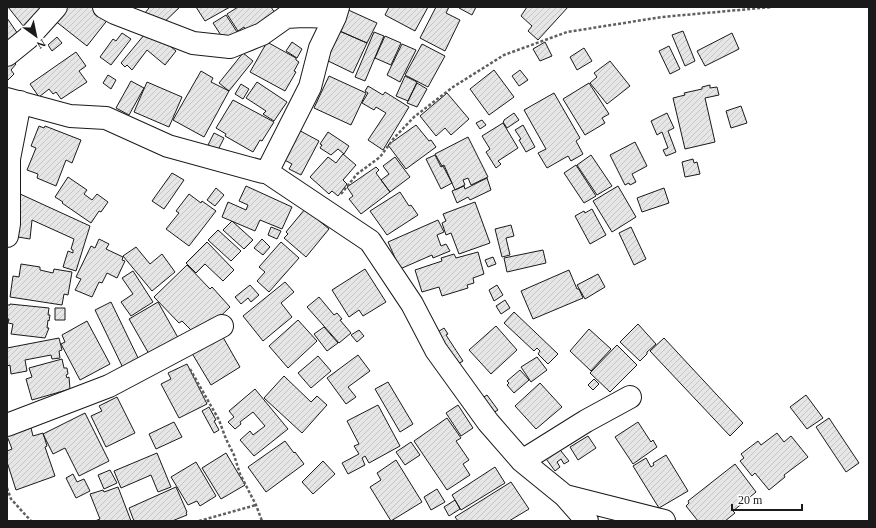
<svg xmlns="http://www.w3.org/2000/svg" width="876" height="528" font-family="'Times New Roman',serif">
	<defs>
		<pattern id="building-hatch" width="6" height="6" patternUnits="userSpaceOnUse"><rect width="6" height="6" fill="#e6e6e6"/><path d="M-1 1l2-2M0 6l6-6M5 7l2-2" fill="none" stroke="#c5c5c5"/></pattern>
	</defs>
	<rect width="100%" height="100%" fill="#fff"/>
	<!-- building -->
	<path fill="url(#building-hatch)" stroke="#1a1a1a" d="M 8,7 L 47,7 L 24,27 Z
		M 64,7 L 94,7 L 109,18 L 87,46 L 54,20 Z
		M 148,7 L 180,7 L 159,27 L 145,13 L 149,8 Z
		M 196,7 L 230,7 L 205,21 Z
		M 238,7 L 271,7 L 279,19 L 250,37 L 244,27 L 238,31 L 227,14 Z
		M 389,7 L 428,7 L 415,31 L 385,15 Z
		M 436,7 L 449,7 L 446,13 L 460,20 L 445,51 L 420,38 Z
		M 459,7 L 476,7 L 472,15 L 459,8 Z
		M 527,7 L 568,7 L 538,40 L 528,31 L 532,26 L 521,16 Z
		M 344,8 L 377,23 L 367,43 L 335,29 Z
		M 226,15 L 237,32 L 224,40 L 213,23 Z
		M 7,18 L 20,37 L 7,46 Z
		M 149,29 L 176,51 L 165,65 L 147,50 L 132,70 L 127,65 L 125,67 L 121,63 Z
		M 335,29 L 367,43 L 353,73 L 322,58 Z
		M 683,31 L 695,61 L 685,66 L 672,35 Z
		M 374,32 L 384,36 L 365,81 L 355,77 Z
		M 122,33 L 131,39 L 111,65 L 100,57 L 113,39 L 116,41 Z
		M 732,33 L 739,49 L 705,66 L 697,51 Z
		M 385,36 L 401,43 L 391,65 L 375,58 Z
		M 57,37 L 62,43 L 52,51 L 48,45 Z
		M 267,42 L 296,58 L 296,60 L 299,62 L 294,71 L 296,72 L 285,91 L 250,72 Z
		M 292,42 L 302,49 L 297,58 L 286,51 Z
		M 545,42 L 552,56 L 540,61 L 533,49 Z
		M 402,44 L 416,50 L 400,82 L 387,75 Z
		M 422,44 L 445,56 L 428,87 L 405,75 Z
		M 669,46 L 680,69 L 670,74 L 659,51 Z
		M 584,48 L 592,61 L 577,70 L 570,57 Z
		M 76,52 L 86,66 L 79,71 L 87,82 L 61,99 L 56,92 L 53,94 L 49,89 L 39,97 L 30,84 Z
		M 243,53 L 253,61 L 229,91 L 219,83 Z
		M 10,58 L 16,64 L 11,70 L 14,74 L 7,81 L 7,61 Z
		M 610,61 L 630,86 L 607,104 L 590,83 L 597,77 L 594,73 Z
		M 494,70 L 514,97 L 489,115 L 470,89 Z
		M 520,70 L 528,80 L 519,86 L 512,76 Z
		M 201,71 L 213,78 L 211,82 L 229,91 L 204,137 L 173,120 Z
		M 108,75 L 116,80 L 111,89 L 103,83 Z
		M 329,76 L 366,93 L 351,125 L 314,108 Z
		M 405,76 L 417,82 L 408,101 L 396,96 Z
		M 131,81 L 144,88 L 129,115 L 116,108 Z
		M 147,82 L 182,97 L 169,127 L 134,112 Z
		M 257,82 L 287,102 L 274,121 L 263,114 L 266,111 L 246,98 Z
		M 417,83 L 427,89 L 417,107 L 407,103 Z
		M 589,83 L 609,114 L 602,118 L 605,123 L 585,135 L 563,99 Z
		M 241,84 L 249,89 L 243,99 L 235,94 Z
		M 710,85 L 710,88 L 717,87 L 719,95 L 705,98 L 715,142 L 685,149 L 673,98 L 685,95 L 684,93 L 702,89 L 702,87 Z
		M 368,86 L 383,95 L 385,92 L 409,107 L 383,150 L 368,140 L 386,113 L 376,107 L 374,110 L 362,103 L 368,93 L 365,91 Z
		M 447,93 L 469,119 L 451,135 L 445,128 L 436,136 L 420,116 Z
		M 554,93 L 580,138 L 576,141 L 583,154 L 571,161 L 568,156 L 547,168 L 538,153 L 546,149 L 524,110 Z
		M 233,100 L 274,122 L 262,141 L 260,140 L 253,152 L 225,136 L 226,134 L 216,128 Z
		M 741,106 L 747,123 L 731,128 L 726,111 Z
		M 514,113 L 519,120 L 507,128 L 503,122 L 504,121 L 504,120 Z
		M 667,113 L 674,128 L 668,131 L 676,152 L 666,156 L 663,150 L 668,148 L 662,132 L 657,135 L 651,121 Z
		M 482,120 L 486,125 L 480,129 L 476,123 Z
		M 503,123 L 518,148 L 498,161 L 501,164 L 496,168 L 486,152 L 490,149 L 482,136 Z
		M 416,125 L 429,141 L 431,140 L 436,147 L 406,169 L 388,145 Z
		M 523,125 L 535,147 L 526,152 L 519,140 L 521,139 L 515,130 Z
		M 39,126 L 44,128 L 45,126 L 81,140 L 72,163 L 66,160 L 56,186 L 37,178 L 38,174 L 27,170 L 36,148 L 31,146 Z
		M 293,127 L 319,141 L 301,175 L 289,169 L 292,164 L 277,156 Z
		M 328,132 L 349,146 L 344,154 L 338,149 L 331,155 L 320,148 L 322,145 L 320,144 Z
		M 214,133 L 224,138 L 218,150 L 208,145 Z
		M 468,137 L 488,177 L 471,185 L 468,178 L 463,180 L 465,185 L 455,190 L 444,165 L 442,166 L 435,154 Z
		M 635,142 L 647,166 L 632,174 L 636,182 L 630,185 L 629,183 L 625,185 L 610,155 Z
		M 343,154 L 356,165 L 343,180 L 347,184 L 338,196 L 332,191 L 329,194 L 310,177 L 328,157 L 336,163 Z
		M 435,155 L 441,167 L 443,166 L 452,183 L 441,189 L 426,159 Z
		M 591,155 L 612,186 L 597,195 L 577,165 Z
		M 395,157 L 410,177 L 390,192 L 381,180 L 389,174 L 383,166 Z
		M 693,159 L 694,163 L 697,162 L 700,174 L 685,177 L 682,162 Z
		M 576,165 L 596,196 L 584,203 L 564,173 Z
		M 376,167 L 379,170 L 376,173 L 390,192 L 361,214 L 349,199 L 353,196 L 347,187 Z
		M 172,173 L 184,180 L 164,209 L 152,201 Z
		M 68,177 L 87,190 L 84,194 L 92,200 L 97,194 L 108,202 L 101,212 L 99,211 L 91,223 L 62,203 L 63,202 L 55,197 Z
		M 487,178 L 491,190 L 470,200 L 468,197 L 457,203 L 452,191 L 464,186 L 465,189 Z
		M 246,186 L 292,207 L 282,229 L 260,220 L 255,231 L 222,217 L 228,202 L 246,210 L 248,205 L 239,201 Z
		M 618,186 L 636,217 L 612,232 L 593,201 Z
		M 216,188 L 224,195 L 215,206 L 207,200 Z
		M 664,188 L 669,203 L 642,212 L 637,198 Z
		M 400,192 L 409,206 L 411,205 L 418,215 L 387,235 L 370,211 Z
		M 18,193 L 90,226 L 76,271 L 63,267 L 68,251 L 73,253 L 73,250 L 71,249 L 74,239 L 32,220 L 30,239 L 12,236 Z
		M 189,194 L 201,203 L 202,201 L 216,211 L 189,246 L 166,229 L 179,213 L 176,211 Z
		M 475,202 L 490,243 L 459,254 L 451,233 L 446,235 L 442,223 L 446,221 L 443,214 Z
		M 305,209 L 329,229 L 306,257 L 284,238 L 288,234 L 286,232 Z
		M 592,209 L 606,235 L 590,244 L 575,216 L 584,211 L 585,213 Z
		M 438,220 L 444,232 L 437,235 L 441,246 L 446,244 L 450,251 L 433,258 L 432,255 L 400,269 L 388,242 Z
		M 232,221 L 253,240 L 244,249 L 223,230 Z
		M 511,225 L 514,236 L 506,238 L 510,255 L 502,257 L 495,229 Z
		M 271,227 L 281,231 L 277,239 L 268,235 Z
		M 631,227 L 646,259 L 634,265 L 619,233 Z
		M 218,230 L 241,251 L 231,261 L 208,240 Z
		M 99,239 L 109,244 L 106,249 L 123,257 L 122,260 L 125,261 L 117,278 L 107,273 L 102,283 L 99,282 L 92,297 L 75,290 L 81,279 L 76,277 L 91,246 L 95,248 Z
		M 262,239 L 270,247 L 263,255 L 254,248 Z
		M 207,242 L 234,270 L 223,281 L 205,264 L 196,273 L 186,263 Z
		M 281,242 L 299,258 L 269,292 L 257,281 L 265,272 L 259,267 Z
		M 136,247 L 150,264 L 162,254 L 175,272 L 152,291 L 123,256 Z
		M 543,250 L 546,263 L 507,272 L 504,258 Z
		M 478,252 L 484,274 L 473,278 L 474,283 L 467,285 L 468,288 L 442,296 L 439,287 L 422,292 L 415,270 L 442,261 L 441,258 L 454,254 L 456,258 Z
		M 493,257 L 496,264 L 488,267 L 485,260 Z
		M 21,264 L 40,267 L 40,270 L 53,273 L 54,269 L 72,272 L 68,295 L 64,294 L 62,305 L 10,297 L 13,276 L 19,277 Z
		M 187,265 L 210,289 L 212,287 L 230,307 L 206,330 L 197,336 L 182,321 L 179,323 L 154,297 Z
		M 365,269 L 386,302 L 363,316 L 359,310 L 349,317 L 332,290 Z
		M 569,270 L 577,289 L 579,289 L 583,298 L 533,319 L 521,291 Z
		M 133,271 L 153,302 L 131,316 L 121,302 L 133,294 L 122,278 Z
		M 598,274 L 605,287 L 585,299 L 577,285 Z
		M 285,282 L 294,292 L 281,303 L 292,317 L 263,341 L 243,316 Z
		M 250,285 L 259,295 L 251,302 L 248,298 L 241,304 L 235,297 Z
		M 497,285 L 503,295 L 494,301 L 489,290 Z
		M 319,297 L 334,315 L 337,313 L 342,319 L 340,320 L 351,333 L 339,343 L 307,307 Z
		M 505,300 L 510,308 L 501,314 L 496,306 Z
		M 111,302 L 140,362 L 124,370 L 95,310 Z
		M 158,302 L 181,343 L 149,354 L 129,319 Z
		M 10,304 L 49,308 L 48,315 L 50,315 L 49,321 L 48,320 L 47,328 L 49,328 L 45,338 L 11,334 L 13,324 L 8,323 L 9,319 L 7,319 L 7,305 L 10,305 Z
		M 55,308 L 65,308 L 65,320 L 55,320 Z
		M 514,312 L 558,354 L 548,364 L 538,354 L 540,351 L 537,348 L 534,351 L 504,323 Z
		M 298,320 L 317,341 L 288,368 L 269,346 Z
		M 87,321 L 110,364 L 80,380 L 61,344 L 65,342 L 62,335 Z
		M 638,324 L 656,344 L 647,352 L 647,354 L 640,361 L 620,342 Z
		M 496,326 L 517,350 L 491,374 L 469,350 Z
		M 324,327 L 338,343 L 327,351 L 314,334 Z
		M 444,328 L 448,334 L 446,335 L 463,361 L 455,366 L 433,335 Z
		M 589,329 L 611,349 L 591,371 L 570,351 Z
		M 359,330 L 364,336 L 357,342 L 351,335 Z
		M 220,332 L 240,367 L 211,385 L 190,350 Z
		M 59,338 L 62,350 L 59,351 L 60,358 L 52,359 L 51,355 L 25,360 L 27,371 L 11,374 L 10,365 L 7,366 L 7,348 Z
		M 664,338 L 743,423 L 730,436 L 650,351 Z
		M 617,345 L 637,365 L 610,392 L 590,373 Z
		M 358,355 L 370,371 L 348,387 L 356,397 L 346,404 L 327,378 Z
		M 318,356 L 331,371 L 311,388 L 298,373 Z
		M 537,357 L 547,370 L 531,382 L 521,367 Z
		M 62,359 L 64,368 L 67,368 L 68,374 L 66,375 L 67,378 L 69,377 L 70,389 L 32,400 L 26,379 L 32,377 L 29,368 Z
		M 187,364 L 207,404 L 179,418 L 161,384 L 171,379 L 168,373 Z
		M 520,370 L 529,380 L 514,393 L 507,385 L 509,383 L 507,381 Z
		M 284,376 L 311,402 L 317,396 L 327,405 L 302,433 L 264,398 Z
		M 594,379 L 599,384 L 593,390 L 588,385 Z
		M 388,382 L 413,424 L 400,432 L 375,389 Z
		M 540,383 L 562,407 L 536,429 L 515,406 Z
		M 255,389 L 288,429 L 254,456 L 240,440 L 250,431 L 253,435 L 265,426 L 253,412 L 240,422 L 241,424 L 235,429 L 228,422 L 234,417 L 229,411 Z
		M 487,395 L 498,410 L 488,416 L 478,401 Z
		M 806,395 L 823,418 L 807,429 L 790,407 Z
		M 117,397 L 135,433 L 106,447 L 91,416 L 102,411 L 99,406 Z
		M 378,405 L 400,446 L 369,463 L 365,456 L 362,458 L 365,465 L 348,474 L 342,463 L 359,454 L 354,446 L 359,444 L 347,421 Z
		M 458,405 L 473,428 L 461,436 L 446,413 Z
		M 209,407 L 216,420 L 214,421 L 219,430 L 214,433 L 202,411 Z
		M 85,413 L 109,461 L 79,476 L 65,448 L 53,454 L 43,434 Z
		M 447,418 L 461,438 L 456,441 L 469,460 L 463,464 L 470,475 L 447,490 L 414,441 Z
		M 829,418 L 859,463 L 846,472 L 816,427 Z
		M 174,422 L 182,437 L 156,449 L 149,434 Z
		M 638,422 L 651,442 L 653,440 L 657,447 L 633,464 L 615,437 Z
		M 31,428 L 33,436 L 43,433 L 47,446 L 45,447 L 55,476 L 16,490 L 7,462 L 7,451 L 12,449 L 7,436 Z
		M 777,433 L 784,442 L 791,436 L 808,457 L 784,475 L 785,477 L 769,490 L 755,473 L 752,476 L 740,461 L 744,458 L 741,454 L 758,441 L 761,445 Z
		M 588,436 L 596,448 L 578,460 L 570,447 Z
		M 285,441 L 294,453 L 295,452 L 304,464 L 266,492 L 248,467 Z
		M 411,442 L 420,455 L 405,465 L 396,452 Z
		M 557,446 L 569,461 L 564,464 L 561,459 L 557,462 L 560,467 L 555,471 L 544,456 Z
		M 157,453 L 171,487 L 158,492 L 151,475 L 121,488 L 114,471 Z
		M 226,453 L 245,485 L 221,499 L 202,468 Z
		M 666,455 L 688,491 L 659,508 L 633,466 L 646,458 L 651,467 L 654,465 L 653,463 Z
		M 396,460 L 422,502 L 391,521 L 370,487 L 381,480 L 377,473 Z
		M 323,461 L 335,474 L 313,494 L 302,482 Z
		M 196,462 L 216,496 L 200,506 L 197,501 L 188,505 L 171,477 Z
		M 735,464 L 756,492 L 733,511 L 735,513 L 725,521 L 698,521 L 686,506 L 689,503 L 688,501 Z
		M 495,467 L 505,483 L 461,510 L 452,495 Z
		M 110,470 L 117,483 L 104,489 L 98,475 Z
		M 73,474 L 77,482 L 84,479 L 90,491 L 76,498 L 66,478 Z
		M 511,482 L 529,509 L 509,521 L 458,521 L 455,517 Z
		M 118,487 L 131,521 L 95,521 L 100,519 L 90,494 L 103,490 L 104,492 Z
		M 176,487 L 187,512 L 186,513 L 187,515 L 172,521 L 134,521 L 129,508 Z
		M 437,489 L 445,502 L 431,510 L 424,497 Z
		M 455,500 L 460,509 L 449,516 L 444,507 Z"/>
	<g fill="none" stroke-linecap="round" stroke-linejoin="round">
		<!-- minor casing -->
		<g stroke="#1a1a1a" stroke-width="24">
			<path id="minor" d="M 104,7 L 115,13 L 193,43 L 230,47 L 262,34 L 286,17 L 303,16 L 335,17
				M 7,55 L 28,38 L 56,7
				M 7,99 L 70,116 L 106,118 L 168,146 L 263,172 L 267,172 L 370,241 L 412,304 L 436,350 L 488,422 L 522,461 L 565,496 L 587,521
				M 267,172 L 310,87 L 320,48 L 335,17 L 338,7
				M 7,236 L 9,224 L 9,159 L 20,102
				M 7,425 L 109,386 L 222,326
				M 522,461 L 586,421 L 630,397
				M 565,496 L 664,521"/>
		</g>
		<!-- path -->
		<path stroke="#5f5f5f" stroke-width="2.5" stroke-dasharray="3 2" stroke-linecap="butt" d="M 341,194 L 357,174 L 380,157 L 394,138 L 414,117 L 453,87 L 504,55 L 567,32 L 662,17 L 772,7
			M 190,369 L 219,420 L 226,439 L 234,455 L 240,474 L 256,505 L 262,521
			M 7,488 L 11,499 L 31,521
			M 199,521 L 256,505"/>
		<!-- minor -->
		<use href="#minor" stroke="#fff" stroke-width="22"/>
	</g>
	<!-- border -->
	<rect width="876" height="528" fill="none" stroke="#1a1a1a" stroke-width="16"/>
	<!-- north arrow -->
	<g transform="translate(36 36) rotate(147)" stroke="#ffffff" stroke-width="3" paint-order="stroke">
	<path d="M0-3L7 15L0 10L-7 15Z" fill="#1a1a1a"/>
	<text y="-6" font-size="11" font-weight="bold" text-anchor="middle" fill="#1a1a1a">N</text>
	</g>
	<!-- scale -->
	<path d="M732 504v6h70v-6" fill="none" stroke="#1a1a1a" stroke-width="2"/>
	<text x="738" y="504" font-size="12" fill="#1a1a1a" stroke="#ffffff" stroke-width="3" paint-order="stroke">20 m</text>
</svg>
